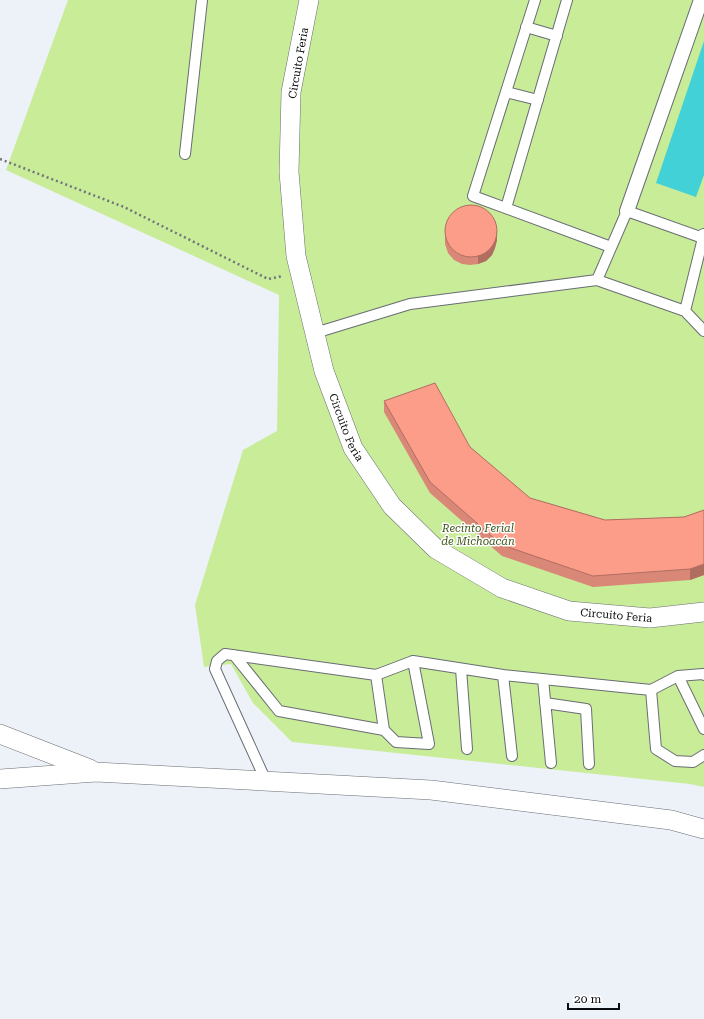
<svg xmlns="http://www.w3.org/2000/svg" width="704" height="1019" font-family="'Roboto Serif',serif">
	<rect width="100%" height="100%" fill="#edf2f9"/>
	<!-- green -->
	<path fill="#c9ec99" d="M 68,0 L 704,0 L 704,787 L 690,784 L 292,742 L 253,703 L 231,664 L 204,667 L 195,605 L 243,450 L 277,431 L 279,295 L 6,170 Z"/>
	<!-- water -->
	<path fill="#42d1d6" d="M 704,41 L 704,175 L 696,197 L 656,183 Z"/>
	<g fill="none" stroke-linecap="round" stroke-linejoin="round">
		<!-- service casing -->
		<g stroke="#696d73" stroke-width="12">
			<path id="service" d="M 535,0 L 473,196 L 611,247
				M 526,27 L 557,36
				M 506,92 L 538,100
				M 185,154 L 202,0
				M 506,208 L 567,0
				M 597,280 L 685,311
				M 315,333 L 410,304 L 597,280 L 627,211 L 703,238 L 685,311 L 704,331
				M 234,655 L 279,711 L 384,730 L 376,675
				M 461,669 L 467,749
				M 503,675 L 512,756
				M 678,676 L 703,674 L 704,675
				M 543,679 L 551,763
				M 651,690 L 656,749 L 675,761 L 693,762 L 704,755
				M 545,703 L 586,709 L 589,764
				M 384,730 L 396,742 L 429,744 L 413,661
				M 266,781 L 215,669 L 217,661 L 225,654 L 376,675 L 413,661 L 503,675 L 651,690 L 678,676 L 704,729"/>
		</g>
		<!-- pedestrian casing -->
		<g stroke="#696d73" stroke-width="16">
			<path id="pedestrian" d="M 627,211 L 701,0
				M 703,238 L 704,236"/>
		</g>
		<!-- minor casing -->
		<g stroke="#696d73" stroke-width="20">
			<g id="minor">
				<path id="s1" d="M 309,0 L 291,92 L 289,172 L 296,256 L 324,371 L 353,448 L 392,506 L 436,549 L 502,588 L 569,611 L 650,618 L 704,612"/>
				<path d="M 0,734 L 90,769"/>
				<path d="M 0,779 L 96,772 L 431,790 L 671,820 L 704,829"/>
			</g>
		</g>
		<!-- path -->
		<path stroke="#727579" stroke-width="2.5" stroke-dasharray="2 3" stroke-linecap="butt" d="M 0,159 L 124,207 L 268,279 L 283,276"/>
		<!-- service -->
		<use href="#service" stroke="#fff" stroke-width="10"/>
		<!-- pedestrian -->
		<use href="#pedestrian" stroke="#fff" stroke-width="14"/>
		<!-- minor -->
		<use href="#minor" stroke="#fff" stroke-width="19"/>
	</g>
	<!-- wall -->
	<path fill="#d98777" d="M 445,227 L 497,240 L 495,248 L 492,255 L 486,261 L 478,264 L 470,265 L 462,264 L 454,260 L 448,253 L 445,244 Z
		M 384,401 L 470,447 L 530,498 L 605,520 L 684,517 L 704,510 L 704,575 L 690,580 L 593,587 L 502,556 L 430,493 L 384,412 Z"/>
	<!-- shaded-wall -->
	<path fill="#b06e61" d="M 497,231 L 497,240 L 495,248 L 492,255 L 486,261 L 478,264 L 478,256 Z
		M 704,564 L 704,575 L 690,580 L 690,569 Z"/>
	<!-- building -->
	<path fill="#fc9d8a" stroke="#b06e61" d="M445 231a26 26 0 1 1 52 0a26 26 0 1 1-52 0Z
		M 435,383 L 470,447 L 530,498 L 605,520 L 684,517 L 704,510 L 704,564 L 690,569 L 593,576 L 502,545 L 430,482 L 384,401 Z"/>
	<g text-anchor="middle" stroke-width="3" stroke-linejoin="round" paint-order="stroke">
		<!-- street labels -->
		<g font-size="11" fill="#0b0c0f" stroke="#fff">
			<text transform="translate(298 63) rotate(-80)" y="4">Circuito Feria</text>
			<text dy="4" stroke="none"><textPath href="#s1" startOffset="437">Circuito Feria</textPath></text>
			<text dy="4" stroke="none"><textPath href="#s1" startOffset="785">Circuito Feria</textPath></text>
		</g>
		<!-- park labels -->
		<g font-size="11" font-style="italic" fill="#3e5419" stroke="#fff">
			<text x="478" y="532">Recinto Ferial<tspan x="478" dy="13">de Michoacán</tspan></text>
		</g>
	</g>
	<!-- scale -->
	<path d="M568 1003v6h51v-6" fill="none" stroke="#0b0c0f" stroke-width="2"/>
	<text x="574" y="1003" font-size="12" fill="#0b0c0f" stroke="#ffffff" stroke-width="3" paint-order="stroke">20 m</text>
</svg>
